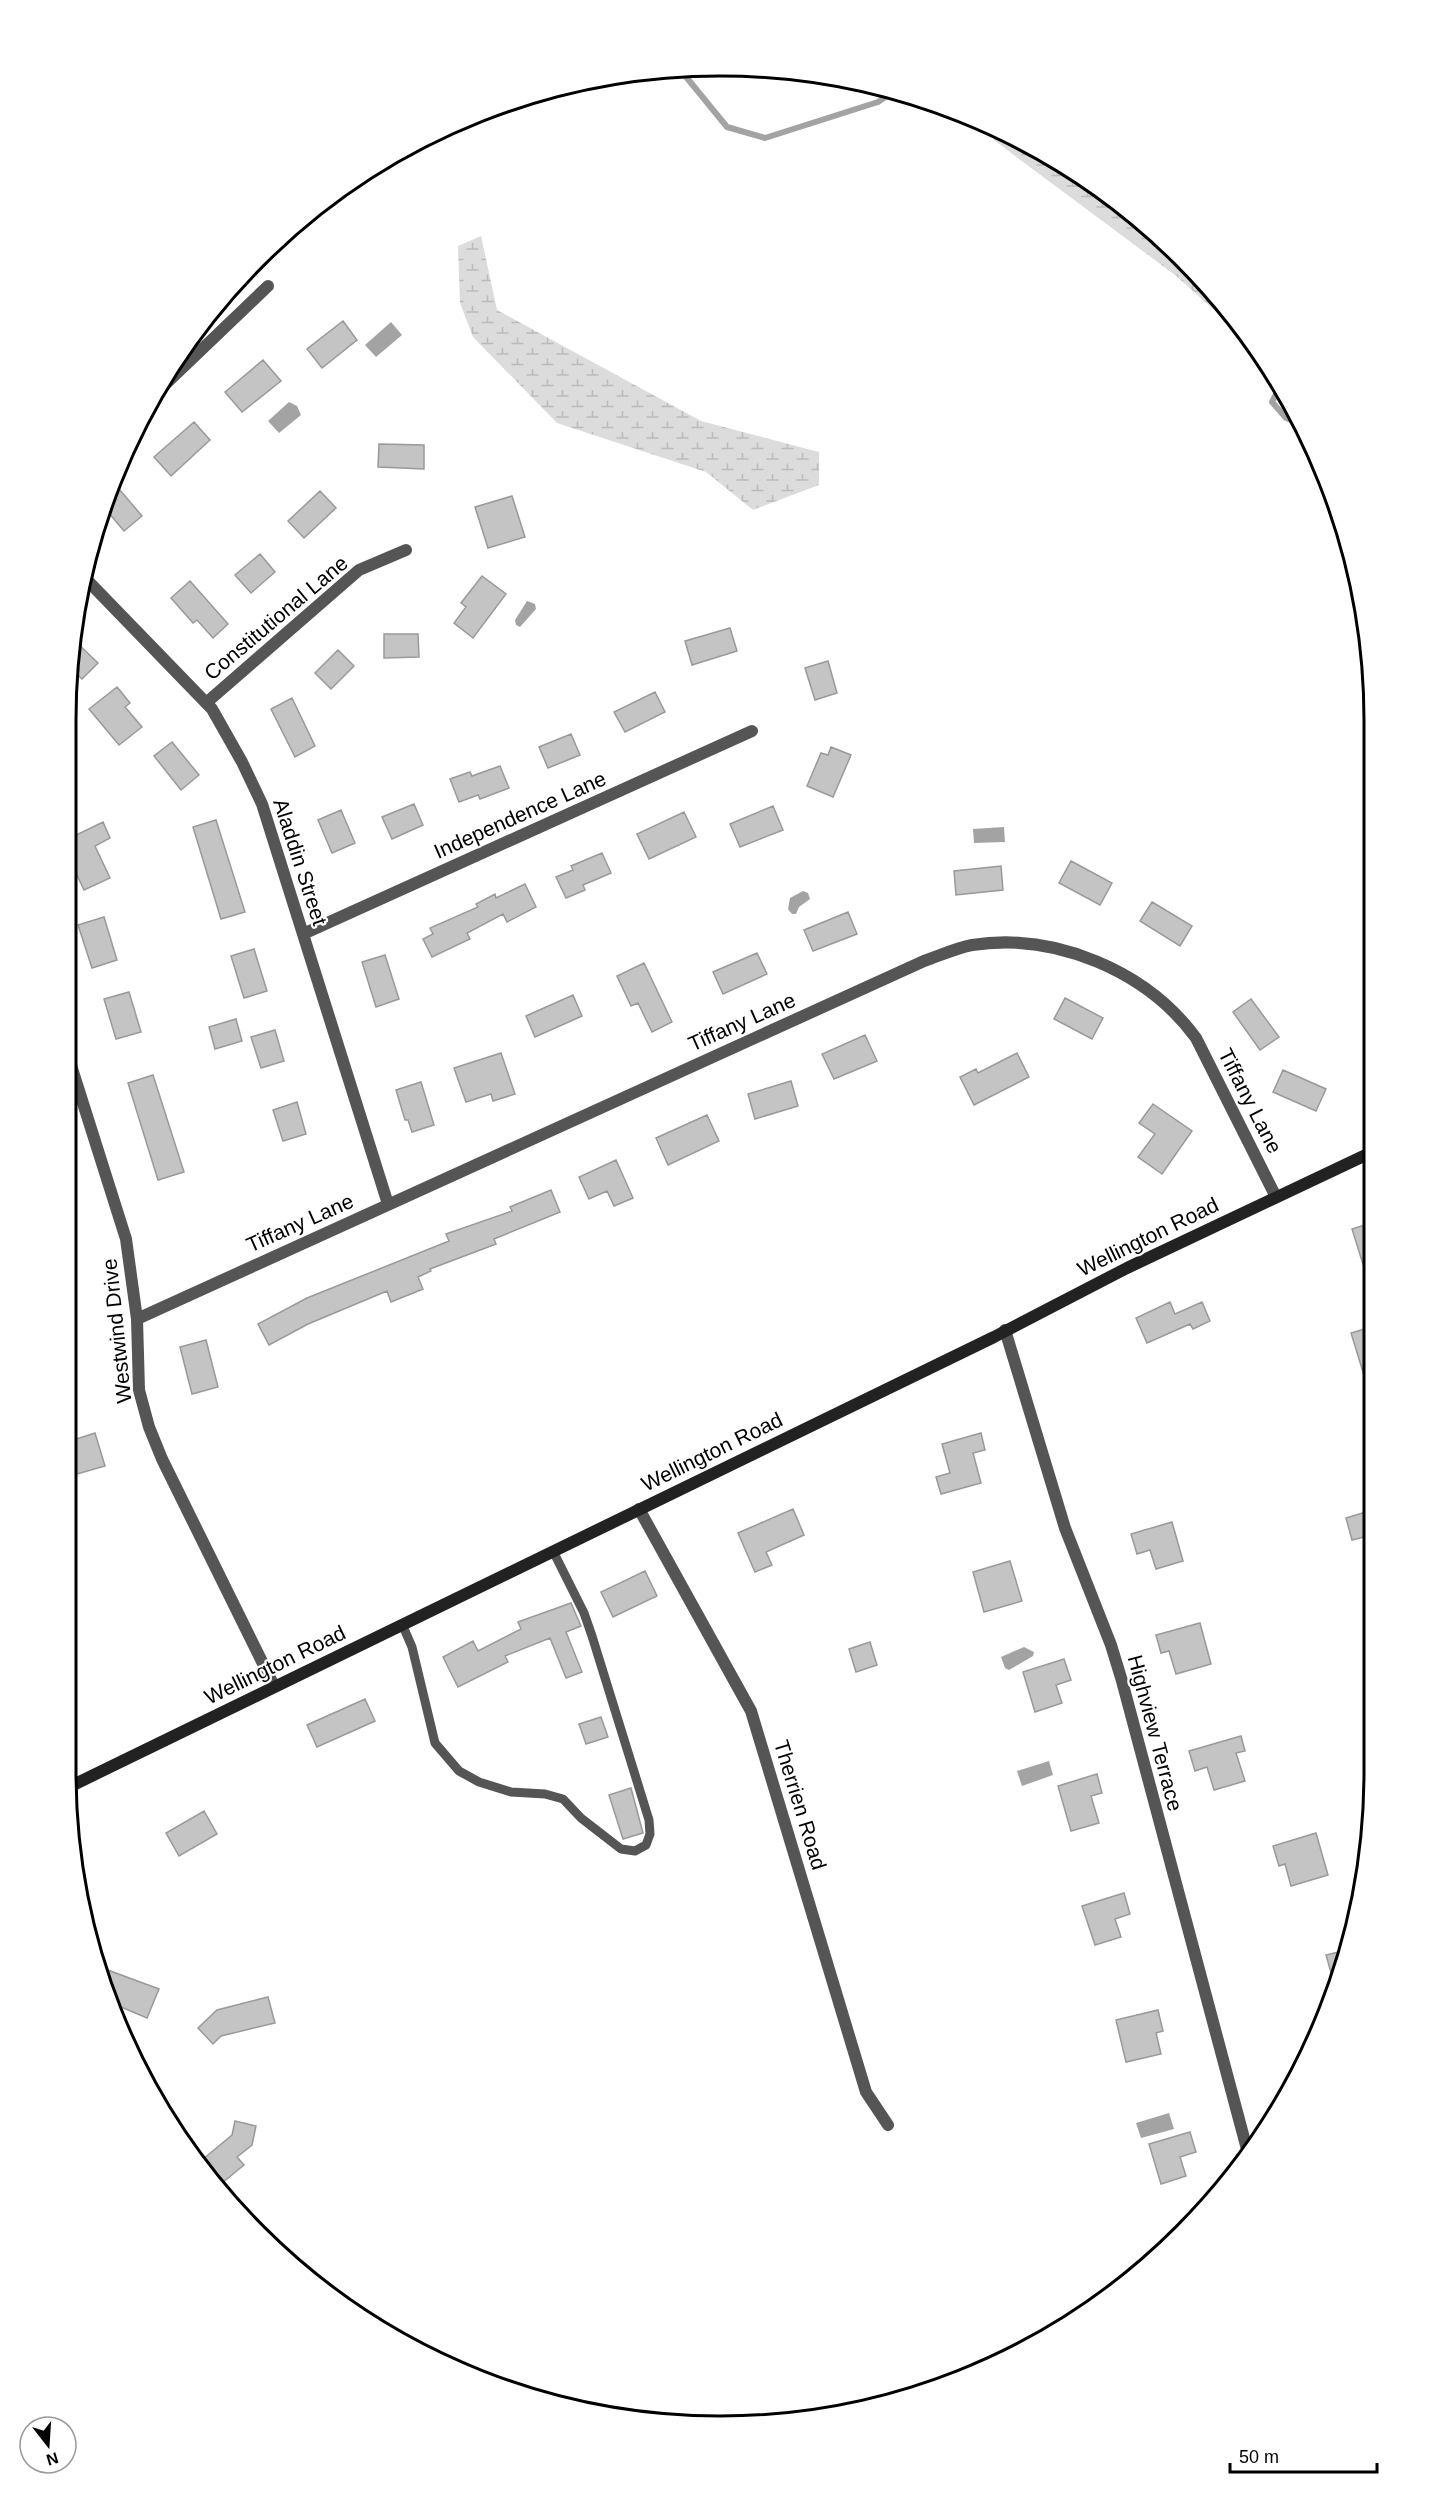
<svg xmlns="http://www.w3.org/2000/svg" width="1440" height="2493" font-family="Helvetica,sans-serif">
	<defs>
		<pattern id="wetland-marsh" width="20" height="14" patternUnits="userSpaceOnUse" patternTransform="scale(1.5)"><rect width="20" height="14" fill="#dcdcdc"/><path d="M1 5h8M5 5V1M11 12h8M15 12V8" fill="none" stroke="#bbb"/></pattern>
	</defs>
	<rect width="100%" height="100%" fill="#fff"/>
	<!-- wetland -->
	<path fill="url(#wetland-marsh)" d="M 984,125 L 1047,154 L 1182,257 L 1230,316 L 1223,318 L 1175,275 L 995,141 Z
		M 481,236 L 497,310 L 701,421 L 819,452 L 819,485 L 753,510 L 706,472 L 557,423 L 473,337 L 460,303 L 458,246 Z"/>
	<!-- water -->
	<path fill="#a3a3a3" d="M 391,322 L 402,335 L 376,357 L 365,345 Z
		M 289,402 L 297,406 L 301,415 L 279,433 L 268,421 Z
		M 527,601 L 535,604 L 536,609 L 520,627 L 516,625 L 515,620 Z
		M 1004,827 L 1005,842 L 974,843 L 973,829 Z
		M 803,891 L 808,893 L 810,899 L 799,907 L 796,914 L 792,914 L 788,909 L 790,898 Z
		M 1024,1647 L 1034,1652 L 1033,1656 L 1009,1670 L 1005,1668 L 1001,1657 Z
		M 1049,1761 L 1053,1775 L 1022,1786 L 1017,1771 Z
		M 1169,2113 L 1174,2129 L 1141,2138 L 1136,2123 Z"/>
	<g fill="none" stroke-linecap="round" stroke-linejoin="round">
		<!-- stream -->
		<path stroke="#a3a3a3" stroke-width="6" d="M 678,67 L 727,127 L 765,138 L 878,102 L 893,92
			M 1279,388 L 1272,402 L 1286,418 L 1296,422"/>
	</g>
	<!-- building -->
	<path fill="#c4c4c4" stroke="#999" stroke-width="1.5" d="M 343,321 L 357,340 L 322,368 L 307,349 Z
		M 263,360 L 281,381 L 242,412 L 225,392 Z
		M 194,422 L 210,440 L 171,476 L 154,457 Z
		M 379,444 L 424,445 L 424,469 L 378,467 Z
		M 119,489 L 142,516 L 124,531 L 103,506 Z
		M 320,491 L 336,508 L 304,538 L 288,521 Z
		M 512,496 L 525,537 L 488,548 L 475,507 Z
		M 260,554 L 275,572 L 251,593 L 235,575 Z
		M 482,576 L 506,594 L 473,638 L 454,623 L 466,607 L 461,603 Z
		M 190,581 L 228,624 L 213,638 L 197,620 L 193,623 L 171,598 Z
		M 730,628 L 737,651 L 692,665 L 685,641 Z
		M 384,634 L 418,634 L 419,657 L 384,658 Z
		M 75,641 L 98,663 L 82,679 L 69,667 Z
		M 338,650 L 354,666 L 331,689 L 315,673 Z
		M 828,661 L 837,693 L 815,700 L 805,668 Z
		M 117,687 L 130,703 L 125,707 L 142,727 L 119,745 L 89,709 Z
		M 655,692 L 665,712 L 625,732 L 614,712 Z
		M 292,698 L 315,746 L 295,757 L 271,709 Z
		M 571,734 L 580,755 L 548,768 L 539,747 Z
		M 172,742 L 199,775 L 181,790 L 154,756 Z
		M 831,747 L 851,755 L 833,797 L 807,786 L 821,753 L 828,755 Z
		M 500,766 L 509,788 L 480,799 L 478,795 L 459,802 L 450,779 L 470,772 L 472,776 Z
		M 414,804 L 423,825 L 392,839 L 382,817 Z
		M 773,806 L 783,830 L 740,847 L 730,824 Z
		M 341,810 L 355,843 L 332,853 L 318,820 Z
		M 684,812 L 696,837 L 649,859 L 637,834 Z
		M 216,820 L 245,912 L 221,919 L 193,827 Z
		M 103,822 L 110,838 L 95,846 L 110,878 L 84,890 L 68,856 L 68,839 Z
		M 602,853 L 611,873 L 583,885 L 585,890 L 566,898 L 556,877 L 573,870 L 571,866 Z
		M 1071,861 L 1112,883 L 1100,905 L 1059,883 Z
		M 1001,866 L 1003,890 L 956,895 L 954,871 Z
		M 525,884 L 536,907 L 507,922 L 503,914 L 467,933 L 470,939 L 432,957 L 423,939 L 433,934 L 430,928 L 478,907 L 476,904 L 495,894 L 496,898 Z
		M 1152,902 L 1192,926 L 1180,946 L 1140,921 Z
		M 848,912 L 857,934 L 813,951 L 804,930 Z
		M 104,917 L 117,960 L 92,968 L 78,925 Z
		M 254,949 L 267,991 L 244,998 L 231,956 Z
		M 757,953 L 767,974 L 723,994 L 713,972 Z
		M 385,955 L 399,999 L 376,1007 L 362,962 Z
		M 644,963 L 672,1022 L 652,1032 L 638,1003 L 631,1006 L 617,976 Z
		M 129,992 L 141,1032 L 116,1039 L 104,999 Z
		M 573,995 L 582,1016 L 535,1037 L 526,1016 Z
		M 1065,998 L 1103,1018 L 1092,1039 L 1054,1019 Z
		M 1251,999 L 1279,1037 L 1260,1050 L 1233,1012 Z
		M 236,1019 L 242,1041 L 215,1049 L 209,1027 Z
		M 275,1030 L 284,1061 L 261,1068 L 251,1037 Z
		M 865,1035 L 877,1061 L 834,1079 L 822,1054 Z
		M 501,1053 L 515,1094 L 493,1101 L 491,1094 L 466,1102 L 454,1068 Z
		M 1017,1053 L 1029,1077 L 974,1105 L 960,1077 L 976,1069 L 978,1073 Z
		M 1283,1070 L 1326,1089 L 1316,1111 L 1273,1092 Z
		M 153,1075 L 184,1172 L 158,1180 L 128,1083 Z
		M 791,1081 L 798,1106 L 755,1119 L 748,1094 Z
		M 421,1082 L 434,1125 L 412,1132 L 408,1120 L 405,1120 L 396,1090 Z
		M 297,1102 L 306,1134 L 283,1141 L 273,1110 Z
		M 1153,1104 L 1192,1131 L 1162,1174 L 1138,1157 L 1155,1134 L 1139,1123 Z
		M 707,1115 L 719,1141 L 668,1165 L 656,1138 Z
		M 616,1160 L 633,1198 L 614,1206 L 607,1191 L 589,1199 L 579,1177 Z
		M 551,1190 L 560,1212 L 494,1239 L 496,1244 L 430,1269 L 431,1271 L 418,1277 L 423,1289 L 391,1302 L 387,1291 L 308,1324 L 269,1345 L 258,1324 L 307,1298 L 449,1241 L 446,1234 L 512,1211 L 510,1207 Z
		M 1371,1223 L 1371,1276 L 1367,1277 L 1352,1229 Z
		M 1170,1302 L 1175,1314 L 1202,1302 L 1210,1321 L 1193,1329 L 1190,1324 L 1147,1343 L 1136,1318 Z
		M 1371,1327 L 1371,1384 L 1367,1385 L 1351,1333 Z
		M 206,1340 L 218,1387 L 192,1394 L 180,1347 Z
		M 95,1433 L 105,1466 L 70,1476 L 70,1441 Z
		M 981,1433 L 985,1450 L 973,1453 L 981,1483 L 941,1494 L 936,1477 L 950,1473 L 942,1444 Z
		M 793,1509 L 804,1535 L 766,1552 L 772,1565 L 755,1572 L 738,1533 Z
		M 1372,1510 L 1372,1535 L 1352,1540 L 1346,1518 Z
		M 1172,1522 L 1183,1561 L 1156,1569 L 1150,1550 L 1137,1554 L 1131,1534 Z
		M 1010,1561 L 1022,1601 L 984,1612 L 973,1572 Z
		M 645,1571 L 657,1596 L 613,1617 L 601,1592 Z
		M 571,1603 L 581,1626 L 566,1632 L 582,1672 L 566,1678 L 550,1638 L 505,1656 L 508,1662 L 458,1687 L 443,1657 L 473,1641 L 478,1651 L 521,1629 L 518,1622 Z
		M 1200,1623 L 1211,1664 L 1176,1674 L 1169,1651 L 1161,1653 L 1156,1635 Z
		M 870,1642 L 877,1665 L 856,1672 L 849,1649 Z
		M 1064,1659 L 1071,1680 L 1056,1685 L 1062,1703 L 1035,1712 L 1023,1672 Z
		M 365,1699 L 375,1721 L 317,1747 L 307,1725 Z
		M 601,1717 L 608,1737 L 586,1744 L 579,1724 Z
		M 1241,1736 L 1245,1751 L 1236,1753 L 1245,1781 L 1214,1790 L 1207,1767 L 1195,1771 L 1189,1751 Z
		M 1097,1774 L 1102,1793 L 1091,1796 L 1099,1823 L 1071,1831 L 1058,1786 Z
		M 631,1788 L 643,1833 L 623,1839 L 609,1795 Z
		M 204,1811 L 217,1834 L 179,1856 L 166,1833 Z
		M 1316,1833 L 1328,1875 L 1291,1886 L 1285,1864 L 1279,1866 L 1273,1846 Z
		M 1124,1893 L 1130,1914 L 1115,1919 L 1121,1937 L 1095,1945 L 1082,1906 Z
		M 1346,1950 L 1339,1983 L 1336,1990 L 1326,1955 Z
		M 97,1966 L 159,1989 L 147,2018 L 109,2002 Z
		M 268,1997 L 275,2023 L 221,2036 L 213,2044 L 198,2028 L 217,2010 Z
		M 1158,2010 L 1163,2031 L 1156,2033 L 1161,2054 L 1126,2062 L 1116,2020 Z
		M 235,2121 L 256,2126 L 252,2145 L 237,2157 L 244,2165 L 216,2188 L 197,2164 L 232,2135 Z
		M 1190,2132 L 1196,2152 L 1180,2157 L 1186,2176 L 1161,2184 L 1149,2144 Z"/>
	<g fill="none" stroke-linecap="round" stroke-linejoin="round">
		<!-- service -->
		<path stroke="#555" stroke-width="9" d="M 402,1624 L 412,1647 L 435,1743 L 459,1771 L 479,1782 L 511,1792 L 545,1794 L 563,1799 L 581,1818 L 621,1849 L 635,1851 L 646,1845 L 650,1834 L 649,1820 L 592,1636 L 584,1613 L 553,1551"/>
		<!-- minor -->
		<path stroke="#555" stroke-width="12" d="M 152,397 L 268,286
			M 87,580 L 212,709 L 242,762 L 262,804 L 388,1204
			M 206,703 L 359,570 L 406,550
			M 303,934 L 752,731
			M 69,1059 L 126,1239 L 137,1319 L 139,1390 L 149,1427 L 162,1459 L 274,1686
			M 137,1319 L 924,961 C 939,956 956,948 972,945 C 1055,932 1147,971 1196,1038 L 1276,1197
			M 1005,1330 L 1065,1528 L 1111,1645 L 1122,1681 L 1248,2153
			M 639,1509 L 751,1711 L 866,2092 L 888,2125"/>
		<!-- secondary -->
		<path stroke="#222" stroke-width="12" d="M 71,1786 L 994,1337 L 1127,1268 L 1370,1153"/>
	</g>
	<g text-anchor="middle" stroke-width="4.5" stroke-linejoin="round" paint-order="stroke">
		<!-- street labels -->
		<g font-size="21" fill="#000" stroke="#fff">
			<text transform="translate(276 618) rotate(-40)" y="7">Constitutional Lane</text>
			<text transform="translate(520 815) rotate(-24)" y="7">Independence Lane</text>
			<text transform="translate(300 862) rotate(72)" y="7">Aladdin Street</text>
			<text transform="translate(742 1022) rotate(-24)" y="7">Tiffany Lane</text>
			<text transform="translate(1250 1101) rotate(63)" y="7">Tiffany Lane</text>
			<text transform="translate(300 1223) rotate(-24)" y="7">Tiffany Lane</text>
			<text transform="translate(1148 1237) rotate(-26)" y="7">Wellington Road</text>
			<text transform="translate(117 1331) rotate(-96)" y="7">Westwind Drive</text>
			<text transform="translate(712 1452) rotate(-26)" y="7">Wellington Road</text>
			<text transform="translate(275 1665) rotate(-26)" y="7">Wellington Road</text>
			<text transform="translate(1155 1733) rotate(75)" y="7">Highview Terrace</text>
			<text transform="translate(800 1805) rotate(73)" y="7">Therrien Road</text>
		</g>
	</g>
	<!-- crop -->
	<path d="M0 0H1440V2493H0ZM720 76H720A644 644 0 0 1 1364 720V1772A644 644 0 0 1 720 2416H720A644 644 0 0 1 76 1772V720A644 644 0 0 1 720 76Z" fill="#fff" fill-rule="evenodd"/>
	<path fill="none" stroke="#000" stroke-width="3" d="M720 76H720A644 644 0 0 1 1364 720V1772A644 644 0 0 1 720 2416H720A644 644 0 0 1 76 1772V720A644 644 0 0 1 720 76Z"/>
	<!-- north arrow -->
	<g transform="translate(48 2445) rotate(163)"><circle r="28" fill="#ffffff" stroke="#999999" stroke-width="1.5"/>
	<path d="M0-4.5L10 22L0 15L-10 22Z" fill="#000000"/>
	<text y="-9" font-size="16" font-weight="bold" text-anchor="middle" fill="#000000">N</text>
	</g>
	<!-- scale -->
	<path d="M1230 2463v9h147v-9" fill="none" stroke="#000000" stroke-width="3"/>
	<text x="1239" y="2463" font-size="18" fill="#000000" stroke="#ffffff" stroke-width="4.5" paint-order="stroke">50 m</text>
</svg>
